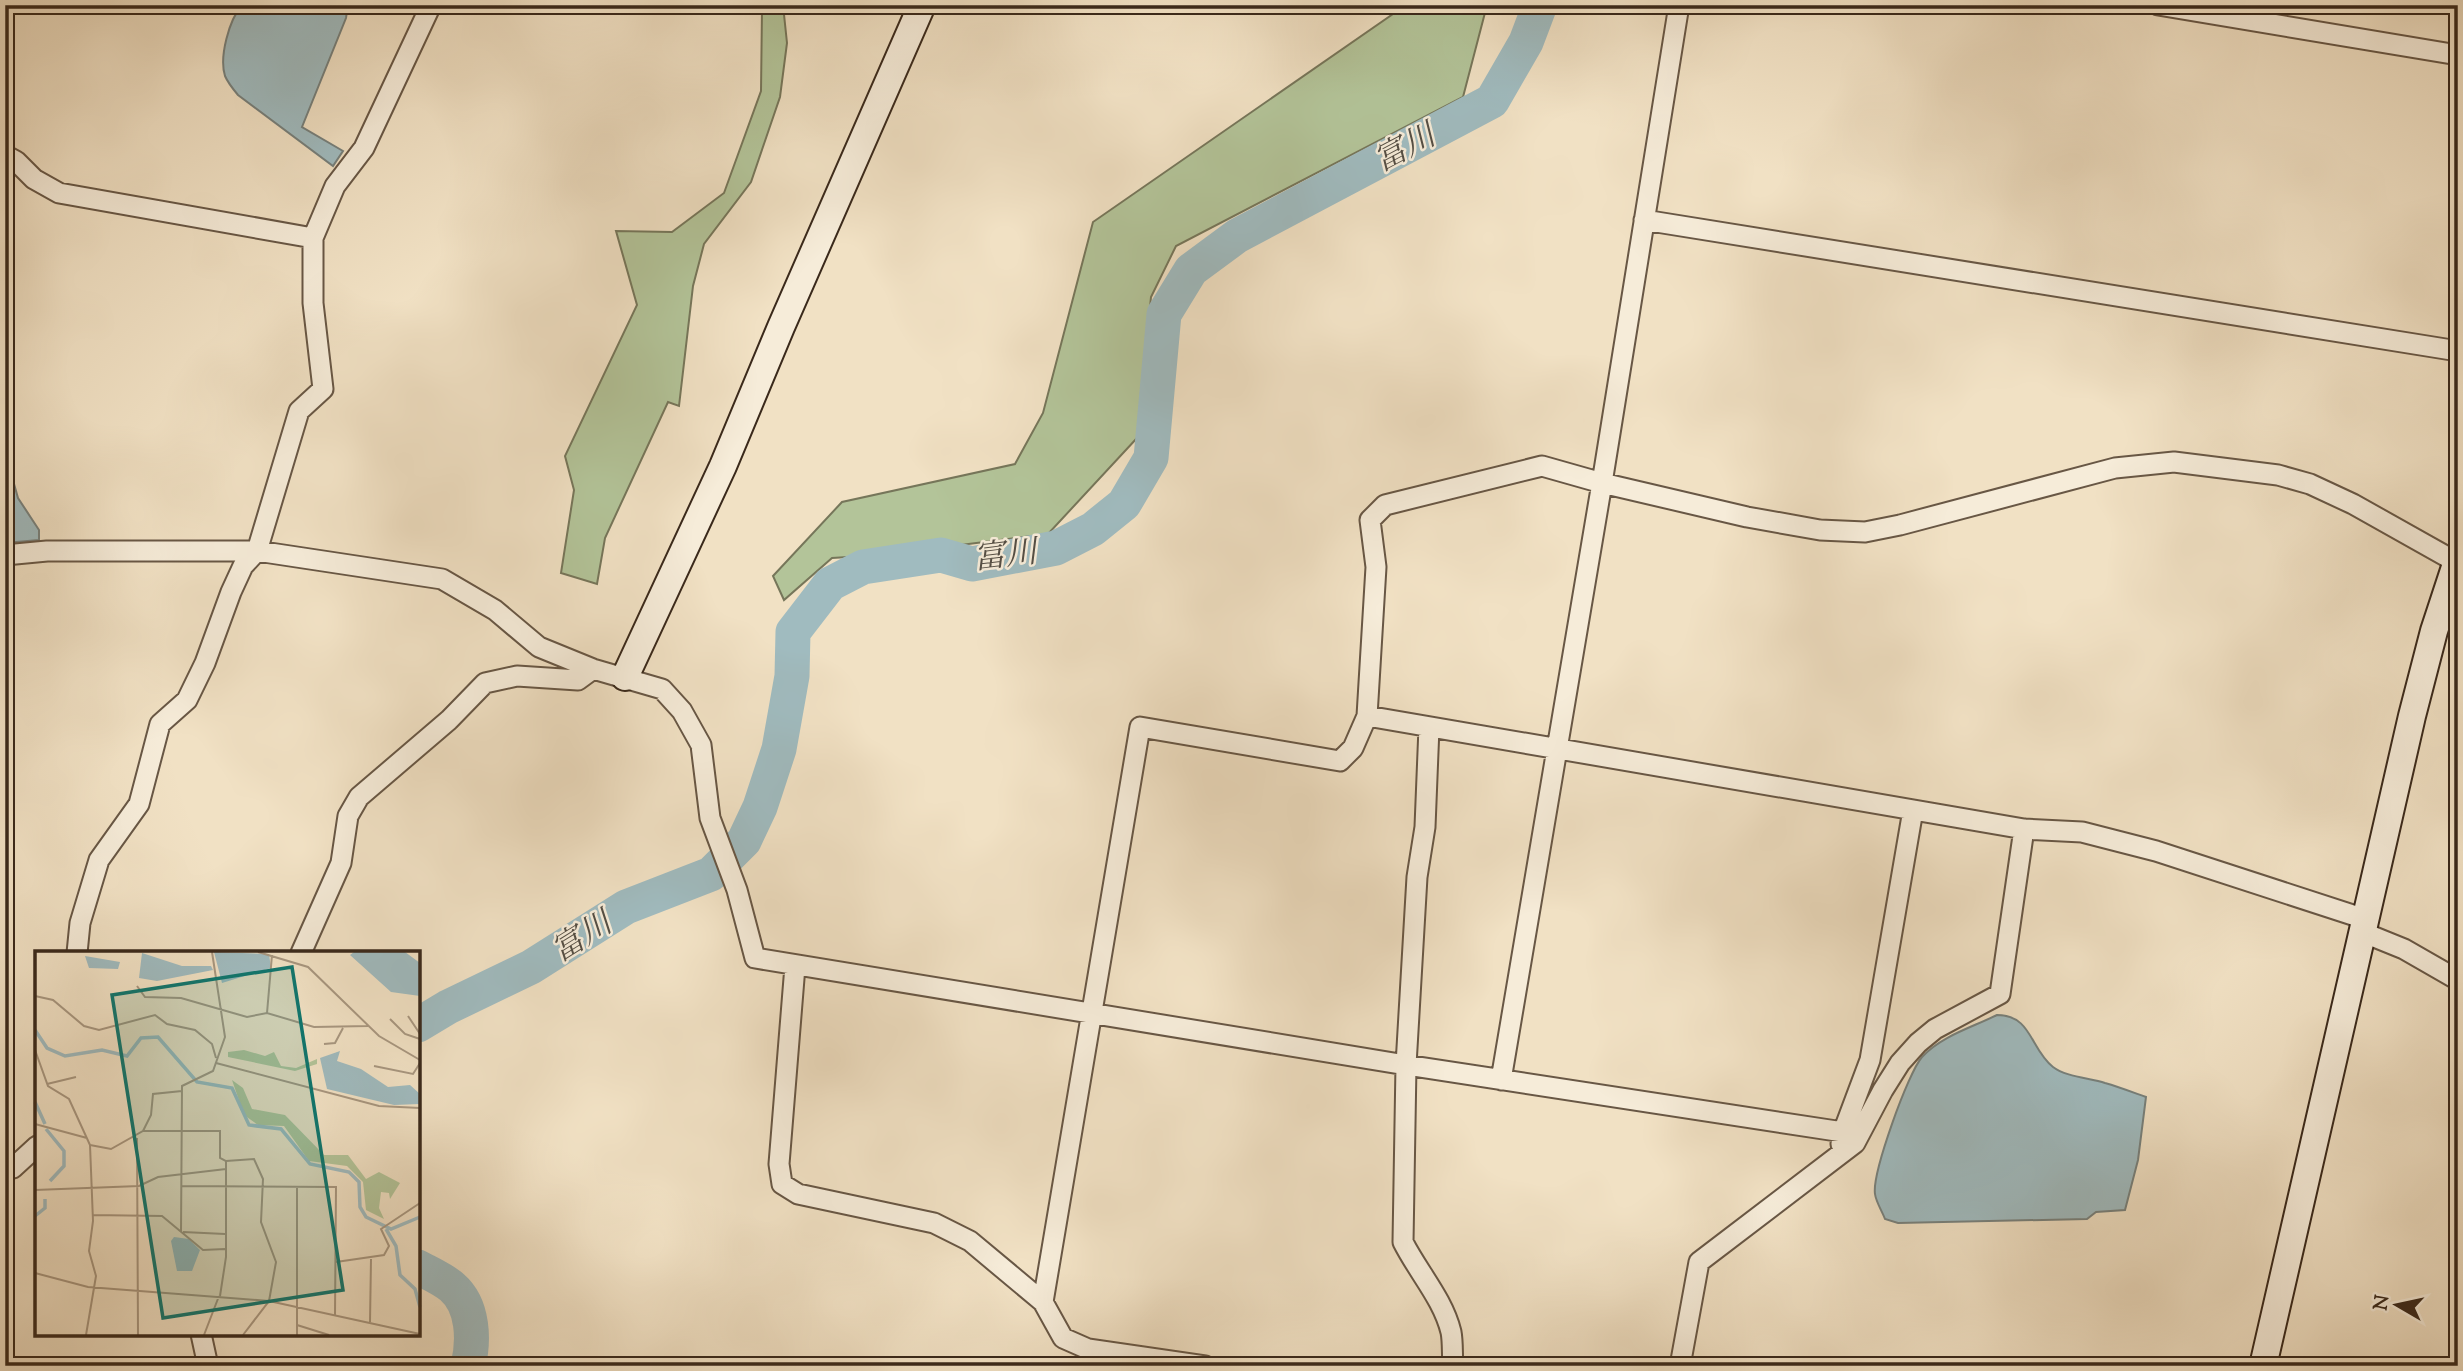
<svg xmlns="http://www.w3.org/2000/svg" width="2463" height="1371" font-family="'Sorts Mill Goudy','Noto Serif JP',serif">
	<rect width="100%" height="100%" fill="#f1e1c4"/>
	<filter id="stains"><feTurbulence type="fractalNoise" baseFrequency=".00286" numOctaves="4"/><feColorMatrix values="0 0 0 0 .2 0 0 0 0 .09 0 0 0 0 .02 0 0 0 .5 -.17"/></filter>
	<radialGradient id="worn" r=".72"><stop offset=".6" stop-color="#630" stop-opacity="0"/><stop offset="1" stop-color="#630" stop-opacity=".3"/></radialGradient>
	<!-- green -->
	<path fill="#b3c499" stroke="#76765a" stroke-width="2" d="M 757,5 L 783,5 L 787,43 L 780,97 L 751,182 L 704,244 L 693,286 L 679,406 L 668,402 L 605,538 L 597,584 L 561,573 L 574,490 L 565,456 L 637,305 L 616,231 L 672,232 L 724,193 L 761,91 L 762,9 Z
		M 1406,5 L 1487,5 L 1463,97 L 1176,246 L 1151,297 L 1137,438 L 1048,534 L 881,555 L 832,558 L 784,600 L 773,576 L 842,502 L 1015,464 L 1043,413 L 1093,222 Z"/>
	<!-- water -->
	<path fill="#a0bbbf" stroke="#77817d" stroke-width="2" d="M 242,5 L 348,5 L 346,18 L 302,127 L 343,151 L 333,166 L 238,95 C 233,89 228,83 225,76 C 219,57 229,20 242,5 Z
		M 5,452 L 18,498 L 39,530 L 39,540 L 5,543 Z
		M 1997,1015 C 2032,1015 2030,1049 2053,1067 C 2066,1077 2090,1078 2105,1083 C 2119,1087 2132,1092 2146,1097 L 2138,1160 L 2125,1210 L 2096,1212 L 2087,1219 L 1898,1223 L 1885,1219 C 1882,1211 1876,1202 1875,1194 C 1872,1173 1908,1073 1922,1057 C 1941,1036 1973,1027 1997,1015 Z"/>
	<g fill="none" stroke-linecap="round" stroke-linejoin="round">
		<!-- river -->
		<path stroke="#a0bbbf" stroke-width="35" d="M 418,1025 L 448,1007 L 531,967 L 626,907 L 711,874 L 744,841 L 760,807 L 779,749 L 792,676 L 793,632 L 830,584 L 863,567 L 941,555 L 972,564 L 1056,548 L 1093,529 L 1124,504 L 1151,458 L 1164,314 L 1191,270 L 1237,236 L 1492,101 L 1526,42 L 1540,5
			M 418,1267 C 429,1273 443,1279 452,1287 C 474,1306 474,1341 468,1366"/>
		<!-- street casing -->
		<g stroke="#685745" stroke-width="23">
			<path id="street" d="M 2158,5 L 2458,55
				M 5,155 L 16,161 L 34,179 L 59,193 L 313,238
				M 1644,220 L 2458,351
				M 5,555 L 47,551 L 257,551 L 442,579 L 495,610 L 539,647 L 593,669 L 662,689 L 682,711 L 701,745 L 710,818 L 737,890 L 755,958 L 1406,1065 L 1843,1132
				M 1367,716 L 1376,567 L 1370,520 L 1385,505 L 1542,466 L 1602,483 L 1747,517 L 1820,530 L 1865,532 L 1900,525 L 2115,468 L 2174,462 L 2278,475 L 2310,484 L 2353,504 L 2458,563
				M 1429,727 L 1425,827 L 1417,877 L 1406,1065 L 1403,1242 C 1418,1272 1443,1299 1451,1332 C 1453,1342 1452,1355 1453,1366
				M 2362,932 L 2404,949 L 2458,980
				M 77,953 L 80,923 L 99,860 L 139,804 L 160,724 L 187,700 L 205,663 L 231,592 L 243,566 L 257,551 L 299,411 L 323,389 L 313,303 L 313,238 L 335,186 L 364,148 L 431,5
				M 301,953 L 341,863 L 348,816 L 359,797 L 449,720 L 485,683 L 517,676 L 578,680 L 593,669
				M 795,966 L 779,1164 L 782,1184 L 798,1194 L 934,1223 L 970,1241 L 1043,1302
				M 1501,1080 L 1602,483 L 1679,5
				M 1841,1144 L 1843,1132 L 1870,1060 L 1913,810
				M 5,1169 L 13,1168 L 37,1146
				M 201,1334 L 208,1366
				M 1088,1349 L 1205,1366
				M 1093,1366 L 1088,1349 L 1063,1338 L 1043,1302 L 1140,727 L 1340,761 L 1353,748 L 1367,716 L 2024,829 L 2082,832 L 2117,841 L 2156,851 L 2365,919
				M 1680,1366 L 1699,1262 L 1855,1143 L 1883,1090 L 1900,1063 L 1918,1043 L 1935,1029 L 2000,994 L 2024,829"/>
		</g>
		<!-- secondary casing -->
		<g stroke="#3a291b" stroke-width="30">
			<path id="secondary" d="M 625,677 L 723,466 L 781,327 L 922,5
				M 2263,1366 L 2412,716 L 2434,631 L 2458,558"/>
		</g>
		<!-- street -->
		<use href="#street" stroke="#f6ecd9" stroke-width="19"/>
		<!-- secondary -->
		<use href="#secondary" stroke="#f6ecd9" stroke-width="26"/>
	</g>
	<g text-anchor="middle" stroke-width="5" stroke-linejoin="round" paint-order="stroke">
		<!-- water labels -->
		<g font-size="32" font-style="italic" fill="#544e44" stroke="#f6ecd9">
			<text transform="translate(1404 147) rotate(-28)" y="11">富川</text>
			<text transform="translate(1005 554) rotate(-7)" y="11">富川</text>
			<text transform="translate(581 936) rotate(-32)" y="11">富川</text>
		</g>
	</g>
	<!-- overview -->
	<g transform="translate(35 951)">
		<rect width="385" height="385" fill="#f1e1c4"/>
		<path d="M 209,99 L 230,105 L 239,101 L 246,115 L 261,117 L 282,108 L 282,113 L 260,120 L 193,106 L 193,101 ZM 197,129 L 208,137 L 217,158 L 250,164 L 289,204 L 313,204 L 331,228 L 344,221 L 365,232 L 355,248 L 354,242 L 346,241 L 344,257 L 349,268 L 331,259 L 328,231 L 312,215 L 274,210 L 249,175 L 223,174 L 209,164 Z" fill="#b3c499"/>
		<path d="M 179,1 L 234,3 L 236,17 L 187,32 ZM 319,1 L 370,1 L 385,12 L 385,45 L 356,41 L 315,4 ZM 107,2 L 147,15 L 176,15 L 178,19 L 122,30 L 104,27 ZM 50,5 L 85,11 L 83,18 L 54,17 ZM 305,100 L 302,110 L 326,118 L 353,136 L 375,134 L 385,143 L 385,153 L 359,154 L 292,138 L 285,107 ZM 139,286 L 154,288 L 165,299 L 157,320 L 142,320 L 136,290 Z" fill="#a0bbbf"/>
		<path fill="none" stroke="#a0bbbf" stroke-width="3.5" d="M 0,79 L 12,97 L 30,105 L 67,99 L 92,105 L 106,87 L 123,86 L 162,131 L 197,137 L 214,174 L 246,178 L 275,213 L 314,221 L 324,231 L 325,256 L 331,266 L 356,278 L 385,266M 0,151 L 10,173M 11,178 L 29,200 L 29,215 L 15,230M 0,265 L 10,257 L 10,248M 351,278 L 361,295 L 365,324 L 380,338 L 385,356"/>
		<path fill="none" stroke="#a89780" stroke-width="2" d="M 223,1 L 273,16 L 344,85 L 385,109M 102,35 L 110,46 L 146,47 L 212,66 L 232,62 L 279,76 L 333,75M 0,45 L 18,49 L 49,75 L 64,79 L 120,64 L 132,73 L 160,79 L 177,93 L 181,107M 232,62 L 237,4M 373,65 L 385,83M 355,68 L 370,83 L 385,88M 289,93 L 300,92 L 308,77M 0,99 L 13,135 L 34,148 L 55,194 L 58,270 L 54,300 L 61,325 L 51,384M 181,112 L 344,155 L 385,157M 339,115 L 378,123 L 385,112M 12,133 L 41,126M 0,173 L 52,187M 108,180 L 116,164 L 118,143 L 147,140M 102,187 L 103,384M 55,194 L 76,198 L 108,180 L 185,180 L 185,207 L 191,210 L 191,306 L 185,345M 191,210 L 219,208 L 228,228 L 226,271 L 241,311 L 234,350 L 208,384M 146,235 L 301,236 L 300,364M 0,239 L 104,235 L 123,226 L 191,218M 57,264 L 127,265 L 168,299 L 190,298M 146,281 L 147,135 L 178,120 L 190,86 L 177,1M 148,281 L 190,283M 301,311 L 349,304 L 354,295 L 346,278 L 385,252M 0,322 L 53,336 L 234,350 L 385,383M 335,371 L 336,308M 262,374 L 294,384M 169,384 L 184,345M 262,384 L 262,236"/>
		<path fill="#0f766e" fill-opacity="0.15" stroke="#0f766e" stroke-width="3.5" d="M 257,16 L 308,339 L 128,367 L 77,44 Z"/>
		<rect width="385" height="385" fill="none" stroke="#3a291b" stroke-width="3.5"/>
	</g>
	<!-- margin -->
	<rect width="2463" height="1371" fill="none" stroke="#f1e1c4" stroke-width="28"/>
	<rect x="7" y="7" width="2449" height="1357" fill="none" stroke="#3a291b" stroke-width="3.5"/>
	<rect x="14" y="14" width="2435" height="1343" fill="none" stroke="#3a291b" stroke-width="2"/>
	<!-- north arrow -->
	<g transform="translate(2397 1305) rotate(279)" stroke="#f6ecd9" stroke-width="5" paint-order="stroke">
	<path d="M0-5L12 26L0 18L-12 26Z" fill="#3a291b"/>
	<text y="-10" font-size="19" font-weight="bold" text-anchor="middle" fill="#3a291b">N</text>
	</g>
	<rect width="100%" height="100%" filter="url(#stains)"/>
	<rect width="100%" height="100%" fill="url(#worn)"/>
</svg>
